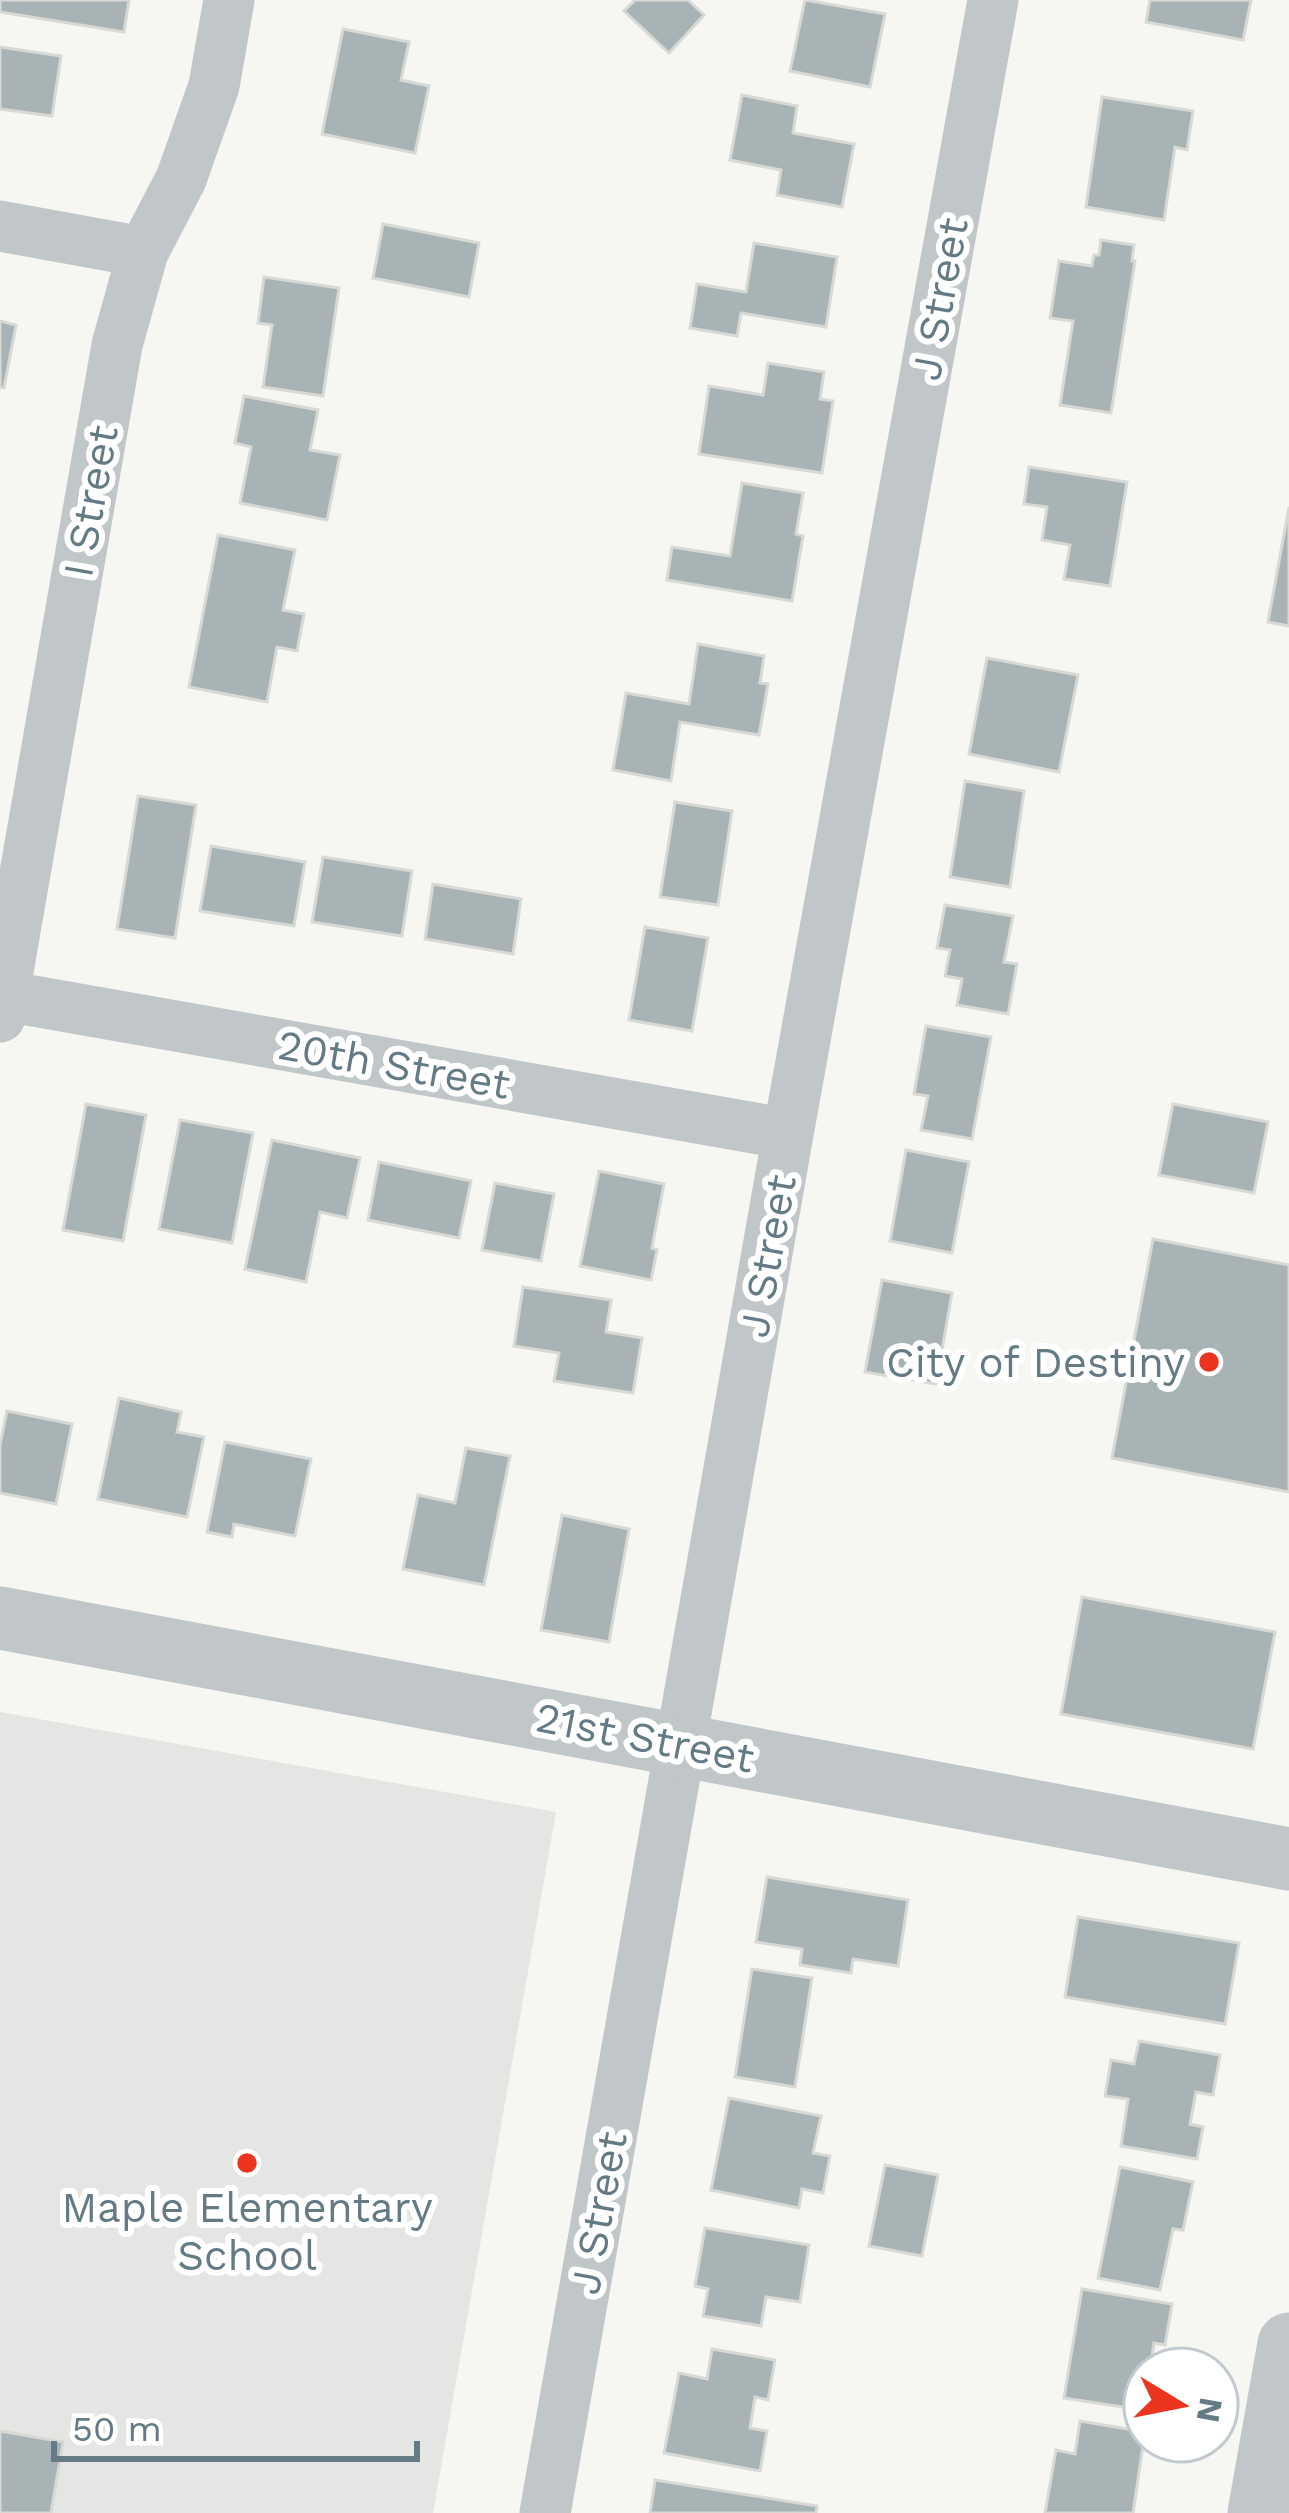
<svg xmlns="http://www.w3.org/2000/svg" width="1289" height="2513" font-family="'Work Sans',sans-serif">
	<rect width="100%" height="100%" fill="#f6f6f3"/>
	<!-- built -->
	<path fill="#e4e6e4" d="M 0,1712 L 556,1812 L 433,2513 L 0,2513 Z"/>
	<!-- building -->
	<path fill="#a8b3b6" stroke="#d8d8d5" stroke-width="3" d="M 0,0 L 129,0 L 124,32 L 0,12 Z
		M 635,0 L 688,0 L 704,15 L 669,53 L 624,11 Z
		M 805,0 L 885,14 L 870,87 L 790,71 Z
		M 1150,0 L 1251,0 L 1243,40 L 1146,22 Z
		M 343,29 L 409,42 L 401,80 L 429,86 L 415,153 L 322,134 Z
		M 0,47 L 61,56 L 52,116 L 0,109 Z
		M 742,95 L 797,106 L 793,133 L 854,144 L 842,207 L 777,195 L 781,170 L 730,160 Z
		M 1102,97 L 1193,111 L 1187,150 L 1175,147 L 1164,220 L 1086,207 Z
		M 383,224 L 479,243 L 469,297 L 373,278 Z
		M 1101,240 L 1134,245 L 1132,261 L 1135,261 L 1111,413 L 1060,405 L 1073,321 L 1050,318 L 1059,261 L 1092,266 L 1094,255 L 1099,255 Z
		M 754,243 L 837,257 L 826,327 L 741,313 L 737,336 L 690,328 L 697,284 L 746,292 Z
		M 264,277 L 339,288 L 323,396 L 263,387 L 272,325 L 258,323 Z
		M 0,321 L 16,325 L 4,388 L 0,387 Z
		M 768,363 L 824,372 L 820,399 L 833,401 L 822,473 L 699,454 L 709,386 L 763,395 Z
		M 244,396 L 318,410 L 310,450 L 340,455 L 327,520 L 240,503 L 251,447 L 235,443 Z
		M 1029,467 L 1127,482 L 1110,586 L 1064,579 L 1070,545 L 1042,540 L 1047,507 L 1024,504 Z
		M 742,483 L 803,493 L 796,534 L 803,536 L 792,601 L 667,580 L 672,547 L 730,556 Z
		M 1289,507 L 1289,626 L 1268,622 Z
		M 218,535 L 295,550 L 283,610 L 304,614 L 297,651 L 277,647 L 267,702 L 189,687 Z
		M 698,644 L 764,656 L 760,683 L 768,684 L 759,735 L 680,722 L 671,781 L 613,770 L 626,693 L 689,704 Z
		M 987,658 L 1078,675 L 1059,772 L 969,754 Z
		M 965,781 L 1024,791 L 1010,887 L 950,877 Z
		M 138,796 L 196,805 L 175,938 L 117,929 Z
		M 675,802 L 732,811 L 718,905 L 660,897 Z
		M 211,846 L 305,862 L 294,926 L 200,911 Z
		M 323,857 L 412,871 L 402,936 L 312,922 Z
		M 433,884 L 521,899 L 513,954 L 425,939 Z
		M 945,905 L 1013,916 L 1004,962 L 1017,964 L 1008,1014 L 957,1005 L 962,979 L 945,976 L 950,950 L 937,948 Z
		M 645,927 L 708,938 L 692,1031 L 629,1020 Z
		M 926,1026 L 991,1037 L 972,1139 L 921,1130 L 928,1096 L 914,1094 Z
		M 86,1104 L 146,1115 L 123,1241 L 63,1230 Z
		M 1173,1104 L 1268,1122 L 1254,1193 L 1159,1175 Z
		M 180,1120 L 253,1133 L 232,1243 L 159,1229 Z
		M 272,1140 L 360,1158 L 347,1218 L 320,1212 L 306,1282 L 245,1269 Z
		M 906,1150 L 969,1162 L 952,1253 L 890,1241 Z
		M 379,1162 L 471,1181 L 459,1238 L 368,1220 Z
		M 599,1171 L 664,1184 L 652,1248 L 657,1250 L 651,1280 L 580,1266 Z
		M 495,1183 L 554,1194 L 541,1261 L 482,1250 Z
		M 1153,1239 L 1289,1265 L 1289,1492 L 1112,1458 Z
		M 882,1280 L 952,1293 L 936,1384 L 865,1372 Z
		M 523,1287 L 611,1300 L 606,1332 L 642,1338 L 633,1393 L 554,1381 L 559,1353 L 514,1346 Z
		M 119,1398 L 181,1412 L 177,1432 L 204,1437 L 187,1517 L 98,1499 Z
		M 7,1411 L 72,1424 L 56,1504 L 0,1493 L 0,1445 Z
		M 225,1442 L 311,1459 L 295,1536 L 234,1524 L 232,1537 L 207,1532 Z
		M 466,1448 L 510,1456 L 484,1585 L 403,1569 L 418,1495 L 455,1503 Z
		M 562,1515 L 629,1529 L 609,1642 L 541,1630 Z
		M 1082,1597 L 1275,1632 L 1253,1749 L 1061,1714 Z
		M 767,1877 L 908,1900 L 898,1966 L 853,1959 L 851,1973 L 800,1965 L 802,1949 L 756,1942 Z
		M 1078,1917 L 1239,1943 L 1225,2024 L 1065,1997 Z
		M 752,1969 L 812,1978 L 795,2087 L 735,2077 Z
		M 1139,2041 L 1220,2055 L 1213,2095 L 1196,2092 L 1190,2124 L 1203,2127 L 1197,2159 L 1121,2146 L 1128,2099 L 1105,2096 L 1111,2060 L 1134,2064 Z
		M 729,2098 L 821,2116 L 813,2153 L 830,2156 L 823,2193 L 802,2189 L 799,2208 L 711,2190 Z
		M 885,2165 L 938,2175 L 922,2256 L 869,2246 Z
		M 1120,2167 L 1193,2182 L 1183,2230 L 1173,2229 L 1160,2290 L 1098,2278 Z
		M 705,2228 L 809,2245 L 800,2302 L 766,2297 L 761,2326 L 703,2316 L 708,2289 L 695,2286 Z
		M 1082,2289 L 1172,2304 L 1165,2345 L 1154,2343 L 1150,2369 L 1145,2369 L 1143,2410 L 1064,2398 Z
		M 712,2349 L 775,2360 L 768,2400 L 755,2397 L 750,2428 L 767,2431 L 760,2471 L 664,2453 L 679,2373 L 707,2379 Z
		M 1080,2421 L 1145,2432 L 1133,2513 L 1045,2513 L 1056,2450 L 1075,2454 Z
		M 0,2431 L 63,2442 L 51,2513 L 0,2513 Z
		M 655,2480 L 817,2506 L 816,2513 L 650,2513 Z"/>
	<g fill="none" stroke-linecap="round" stroke-linejoin="round">
		<!-- minor -->
		<path stroke="#c1c7c9" stroke-width="51" d="M 0,226 L 143,252
			M 0,995 L 788,1134
			M 0,1017 L 117,345 L 143,252 L 181,179 L 214,86 L 229,0
			M 545,2513 L 788,1134 L 993,0"/>
		<!-- tertiary -->
		<path stroke="#c1c7c9" stroke-width="63" d="M 0,1618 L 1289,1859
			M 1259,2513 L 1289,2344"/>
	</g>
	<!-- markers -->
	<g fill="#eb351e" stroke="#fff" stroke-width="4.5">
		<circle cx="1209" cy="1362" r="12"/>
		<circle cx="247" cy="2163" r="12"/>
	</g>
	<g text-anchor="middle" stroke-width="12" stroke-linejoin="round" paint-order="stroke">
		<!-- street labels -->
		<g font-size="42" fill="#647a85" stroke="#fff">
			<text transform="translate(939 299) rotate(-80)" y="15">J Street</text>
			<text transform="translate(90 501) rotate(-80)" y="15">I Street</text>
			<text transform="translate(394 1064) rotate(10)" y="15">20th Street</text>
			<text transform="translate(767 1256) rotate(-80)" y="15">J Street</text>
			<text transform="translate(645 1737) rotate(11)" y="15">21st Street</text>
			<text transform="translate(598 2213) rotate(-80)" y="15">J Street</text>
		</g>
		<!-- poi labels -->
		<g font-size="42" fill="#647a85" stroke="#fff" text-anchor="end">
			<text x="1185" y="1377">City of Destiny</text>
			<text x="247" y="2222" text-anchor="middle">Maple Elementary<tspan x="247" dy="48">School</tspan></text>
		</g>
	</g>
	<!-- north arrow -->
	<g transform="translate(1181 2405) rotate(100)"><circle r="57" fill="#ffffff" stroke="#c1cace" stroke-width="3"/>
	<path d="M0-9L21 45L0 30L-21 45Z" fill="#eb351e"/>
	<text y="-18" font-size="33" font-weight="bold" text-anchor="middle" fill="#647a85">N</text>
	</g>
	<!-- scale -->
	<path d="M54 2441v18h363v-18" fill="none" stroke="#647a85" stroke-width="6"/>
	<text x="72" y="2441" font-size="36" fill="#647a85" stroke="#ffffff" stroke-width="9" paint-order="stroke">50 m</text>
</svg>
